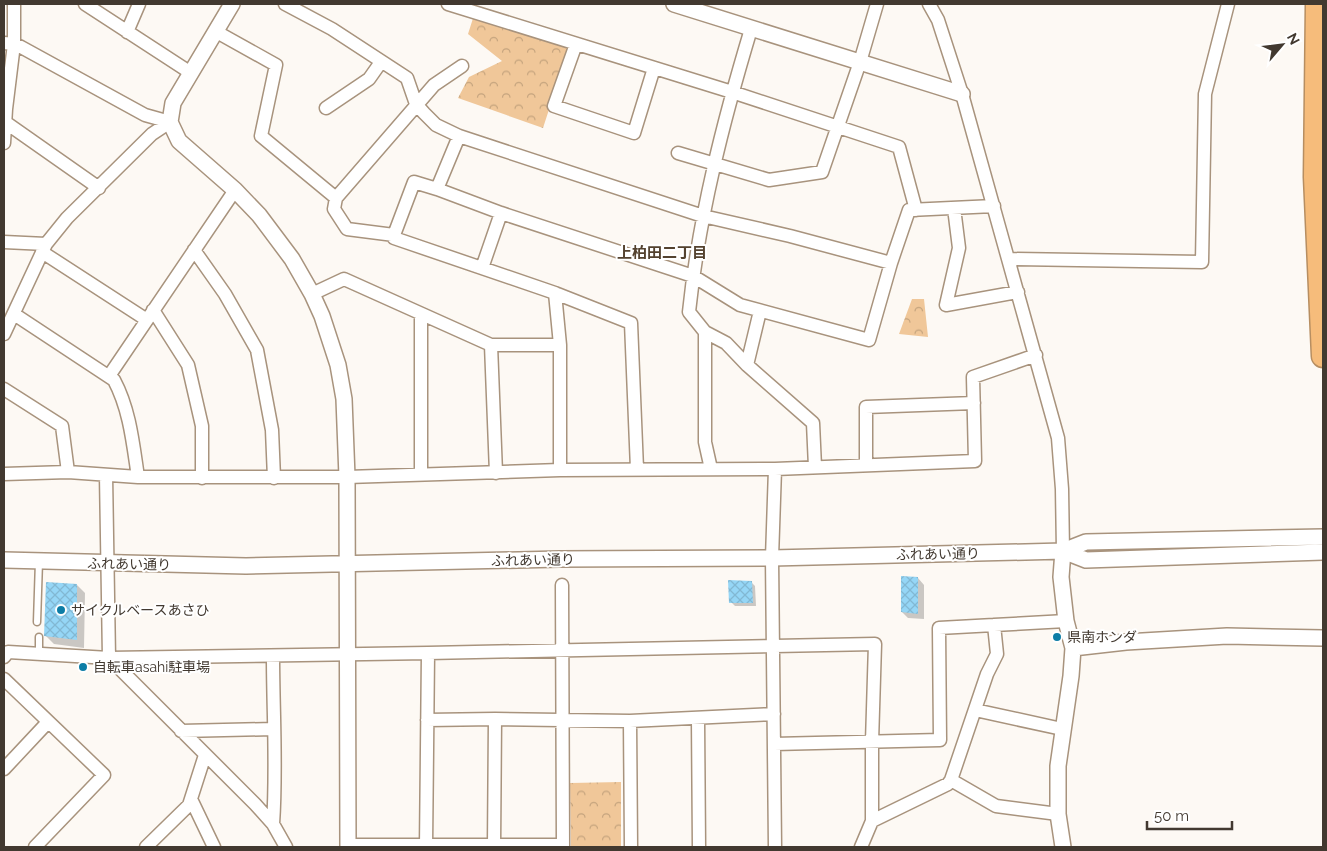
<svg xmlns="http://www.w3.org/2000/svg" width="1327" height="851" font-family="Raleway,'Noto Sans JP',sans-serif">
	<defs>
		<pattern id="forest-crowns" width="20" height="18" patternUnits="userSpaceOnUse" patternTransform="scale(1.25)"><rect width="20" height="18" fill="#f0c799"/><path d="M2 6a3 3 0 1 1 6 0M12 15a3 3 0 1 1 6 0" fill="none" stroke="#c4a37d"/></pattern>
		<pattern id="building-cross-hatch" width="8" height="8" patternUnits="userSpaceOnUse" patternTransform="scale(1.25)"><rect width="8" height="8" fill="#95d6f6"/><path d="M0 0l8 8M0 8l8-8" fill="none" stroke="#82b8d3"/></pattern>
	</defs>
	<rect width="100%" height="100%" fill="#fdf9f4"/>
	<!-- forest -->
	<path fill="url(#forest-crowns)" d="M 475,12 L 565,42 L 569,48 L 543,128 L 458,98 L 469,77 L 502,61 L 468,34 Z
		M 912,299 L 924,299 L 928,337 L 899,334 Z
		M 621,782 L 621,847 L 571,847 L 570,783 Z"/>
	<!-- shadow -->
	<path fill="#0003" d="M 918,578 L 924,585 L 924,619 L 908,618 L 902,612 Z
		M 751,582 L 755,586 L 756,606 L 735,606 L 731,602 Z
		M 77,585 L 85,593 L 84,648 L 54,644 L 45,635 Z"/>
	<!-- building -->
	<path fill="url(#building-cross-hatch)" d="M 901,576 L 918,577 L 918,614 L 901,612 Z
		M 728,580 L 752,581 L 753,603 L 729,603 Z
		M 46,582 L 77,584 L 77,640 L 44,636 Z"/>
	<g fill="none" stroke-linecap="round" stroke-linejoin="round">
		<!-- service casing -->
		<g stroke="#a8937d" stroke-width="9">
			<path id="service" d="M 37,622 L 39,561
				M 39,654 L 39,637"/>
		</g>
		<!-- minor casing -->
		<g stroke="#a8937d" stroke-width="15">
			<path id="minor" d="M 85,4 L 191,73
				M 285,4 L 332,29 L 407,78 L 416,104 L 424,113 L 436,125 L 459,136 L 703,216 L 790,236 L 891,263 L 909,210 L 994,206
				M 448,4 L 732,92 L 899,147 L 916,210
				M 929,4 L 938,20 L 962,94 L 1058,438 L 1062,489 L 1063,551
				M 215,31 L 276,65 L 261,136 L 336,198
				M 127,32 L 139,4
				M 4,43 L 14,44 L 21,47 L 145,115 L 170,122
				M 576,44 L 554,106 L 634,133 L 654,68
				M 326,108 L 369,79 L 381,62
				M 5,122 L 99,188
				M 459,136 L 437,189 L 414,182 L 394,235 L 394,238 L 555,293 L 560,345 L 560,470
				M 4,143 L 6,109 L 14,44 L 14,4
				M 678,153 L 769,180 L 822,172 L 860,62 L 877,4
				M 437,189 L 501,213 L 693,276 L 740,305 L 869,340 L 891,263
				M 954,208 L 959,248 L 946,305 L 1018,292
				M 394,235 L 347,229 L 334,209 L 336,198 L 434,85 L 462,66
				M 4,242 L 46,244
				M 194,250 L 225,294 L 257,350 L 272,430 L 274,478
				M 42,252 L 147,320
				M 1009,259 L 1202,262 L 1205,94 L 1228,4
				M 482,268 L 501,213
				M 555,293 L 631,323 L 637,469
				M 312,294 L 344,279 L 491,345 L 560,345
				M 153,310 L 188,365 L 202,426 L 202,478
				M 14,314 L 114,380 C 130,410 133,444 138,477
				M 421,314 L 421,475
				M 705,332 L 726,343 L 747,365 L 813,423 L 815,467
				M 4,334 L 46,244 L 67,218 L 152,134 L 170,122
				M 491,345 L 496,473
				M 747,365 L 760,311
				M 109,376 L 235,190
				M 4,389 L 62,426 L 68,472
				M 866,465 L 866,407 L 974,403
				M 711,469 L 705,442 L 705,332 L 689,312 C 699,216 723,122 751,29
				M 4,474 L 68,472 L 138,477 L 347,477 L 560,470 L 775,469 L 975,461 L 973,377 L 1036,355
				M 106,475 L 109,658 L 255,804 L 273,824 L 286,847
				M 562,585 L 563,847
				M 4,657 L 8,652 L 109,658 L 428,653 L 875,644 L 872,742 L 872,821 L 861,847
				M 4,679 L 104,775 L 35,847
				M 975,710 L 1062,729
				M 698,719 L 699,847
				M 427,720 L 495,719 L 630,721 L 774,714
				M 630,721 L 631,847
				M 181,731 L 273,729
				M 774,744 L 940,740 L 939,628 L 994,625
				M 4,769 L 48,722
				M 951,780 L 996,806 L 1058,814
				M 191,799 L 214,847
				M 872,821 L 948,784 L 951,780 L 987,674 L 997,654 L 994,625 L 1066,621
				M 273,824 C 277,768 273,712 273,656
				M 348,845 L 563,845
				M 146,847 L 189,805 L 205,755
				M 426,847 L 428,653
				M 494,847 L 495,719
				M 775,847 L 772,558 L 775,469"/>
		</g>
		<!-- tertiary casing -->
		<g stroke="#a8937d" stroke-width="18">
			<path id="tertiary" d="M 232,4 L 173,103 L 170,122 L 179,141 L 235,190 L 259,215 L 292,259 L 312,294 L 322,316 L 338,365 L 344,399 L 347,477 L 348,847
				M 674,4 L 962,94
				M 1063,551 L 1086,560 L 1323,552
				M 4,560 L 246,566 L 560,559 L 772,558 L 1063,551 L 1086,542 L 1323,537
				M 1073,648 L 1126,642 L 1227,636 L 1323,638
				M 1063,847 L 1058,814 L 1058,766 L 1071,676 L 1073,648 L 1066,621 L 1061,577 L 1063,551"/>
		</g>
		<!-- motorway casing -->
		<g stroke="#b78e61" stroke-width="25">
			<path id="motorway" d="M 1317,4 L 1315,177 L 1323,356"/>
		</g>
		<!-- service -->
		<use href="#service" stroke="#fff" stroke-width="6"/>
		<!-- minor -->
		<use href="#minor" stroke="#fff" stroke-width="12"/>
		<!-- tertiary -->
		<use href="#tertiary" stroke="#fff" stroke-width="15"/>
		<!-- motorway -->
		<use href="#motorway" stroke="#f6bc7b" stroke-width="22"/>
	</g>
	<!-- markers -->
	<g fill="#0d7da6" stroke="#fff" stroke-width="2">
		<circle cx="61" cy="610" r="5"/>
		<circle cx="1057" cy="637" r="5"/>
		<circle cx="83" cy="667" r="5"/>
	</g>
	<g text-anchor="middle" stroke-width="4" stroke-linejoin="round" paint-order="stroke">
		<!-- street labels -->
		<g font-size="14" fill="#423930" stroke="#fff">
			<text transform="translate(938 554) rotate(-1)" y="5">ふれあい通り</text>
			<text transform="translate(533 560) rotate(-1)" y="5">ふれあい通り</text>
			<text transform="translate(129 564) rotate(1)" y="5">ふれあい通り</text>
		</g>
		<!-- poi labels -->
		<g font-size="14" fill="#423930" stroke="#fff" text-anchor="start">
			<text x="71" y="615">サイクルベースあさひ</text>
			<text x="1067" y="642">県南ホンダ</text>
			<text x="93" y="672">自転車asahi駐車場</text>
		</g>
		<!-- neighbourhood labels -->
		<g font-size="15" font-weight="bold" fill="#54422f" stroke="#fff">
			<text x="662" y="258">上柏田二丁目</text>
		</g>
	</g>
	<!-- border -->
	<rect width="1327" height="851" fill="none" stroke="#423930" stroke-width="10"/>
	<!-- north arrow -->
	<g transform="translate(1282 45) rotate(62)" stroke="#ffffff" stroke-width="4" paint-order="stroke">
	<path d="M0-4L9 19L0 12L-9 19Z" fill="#423930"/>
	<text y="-8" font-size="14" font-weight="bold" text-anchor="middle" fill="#423930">N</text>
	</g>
	<!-- scale -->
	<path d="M1147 821v8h85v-8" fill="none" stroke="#423930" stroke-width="2.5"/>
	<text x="1154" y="821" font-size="15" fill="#423930" stroke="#ffffff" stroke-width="4" paint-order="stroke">50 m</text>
</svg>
